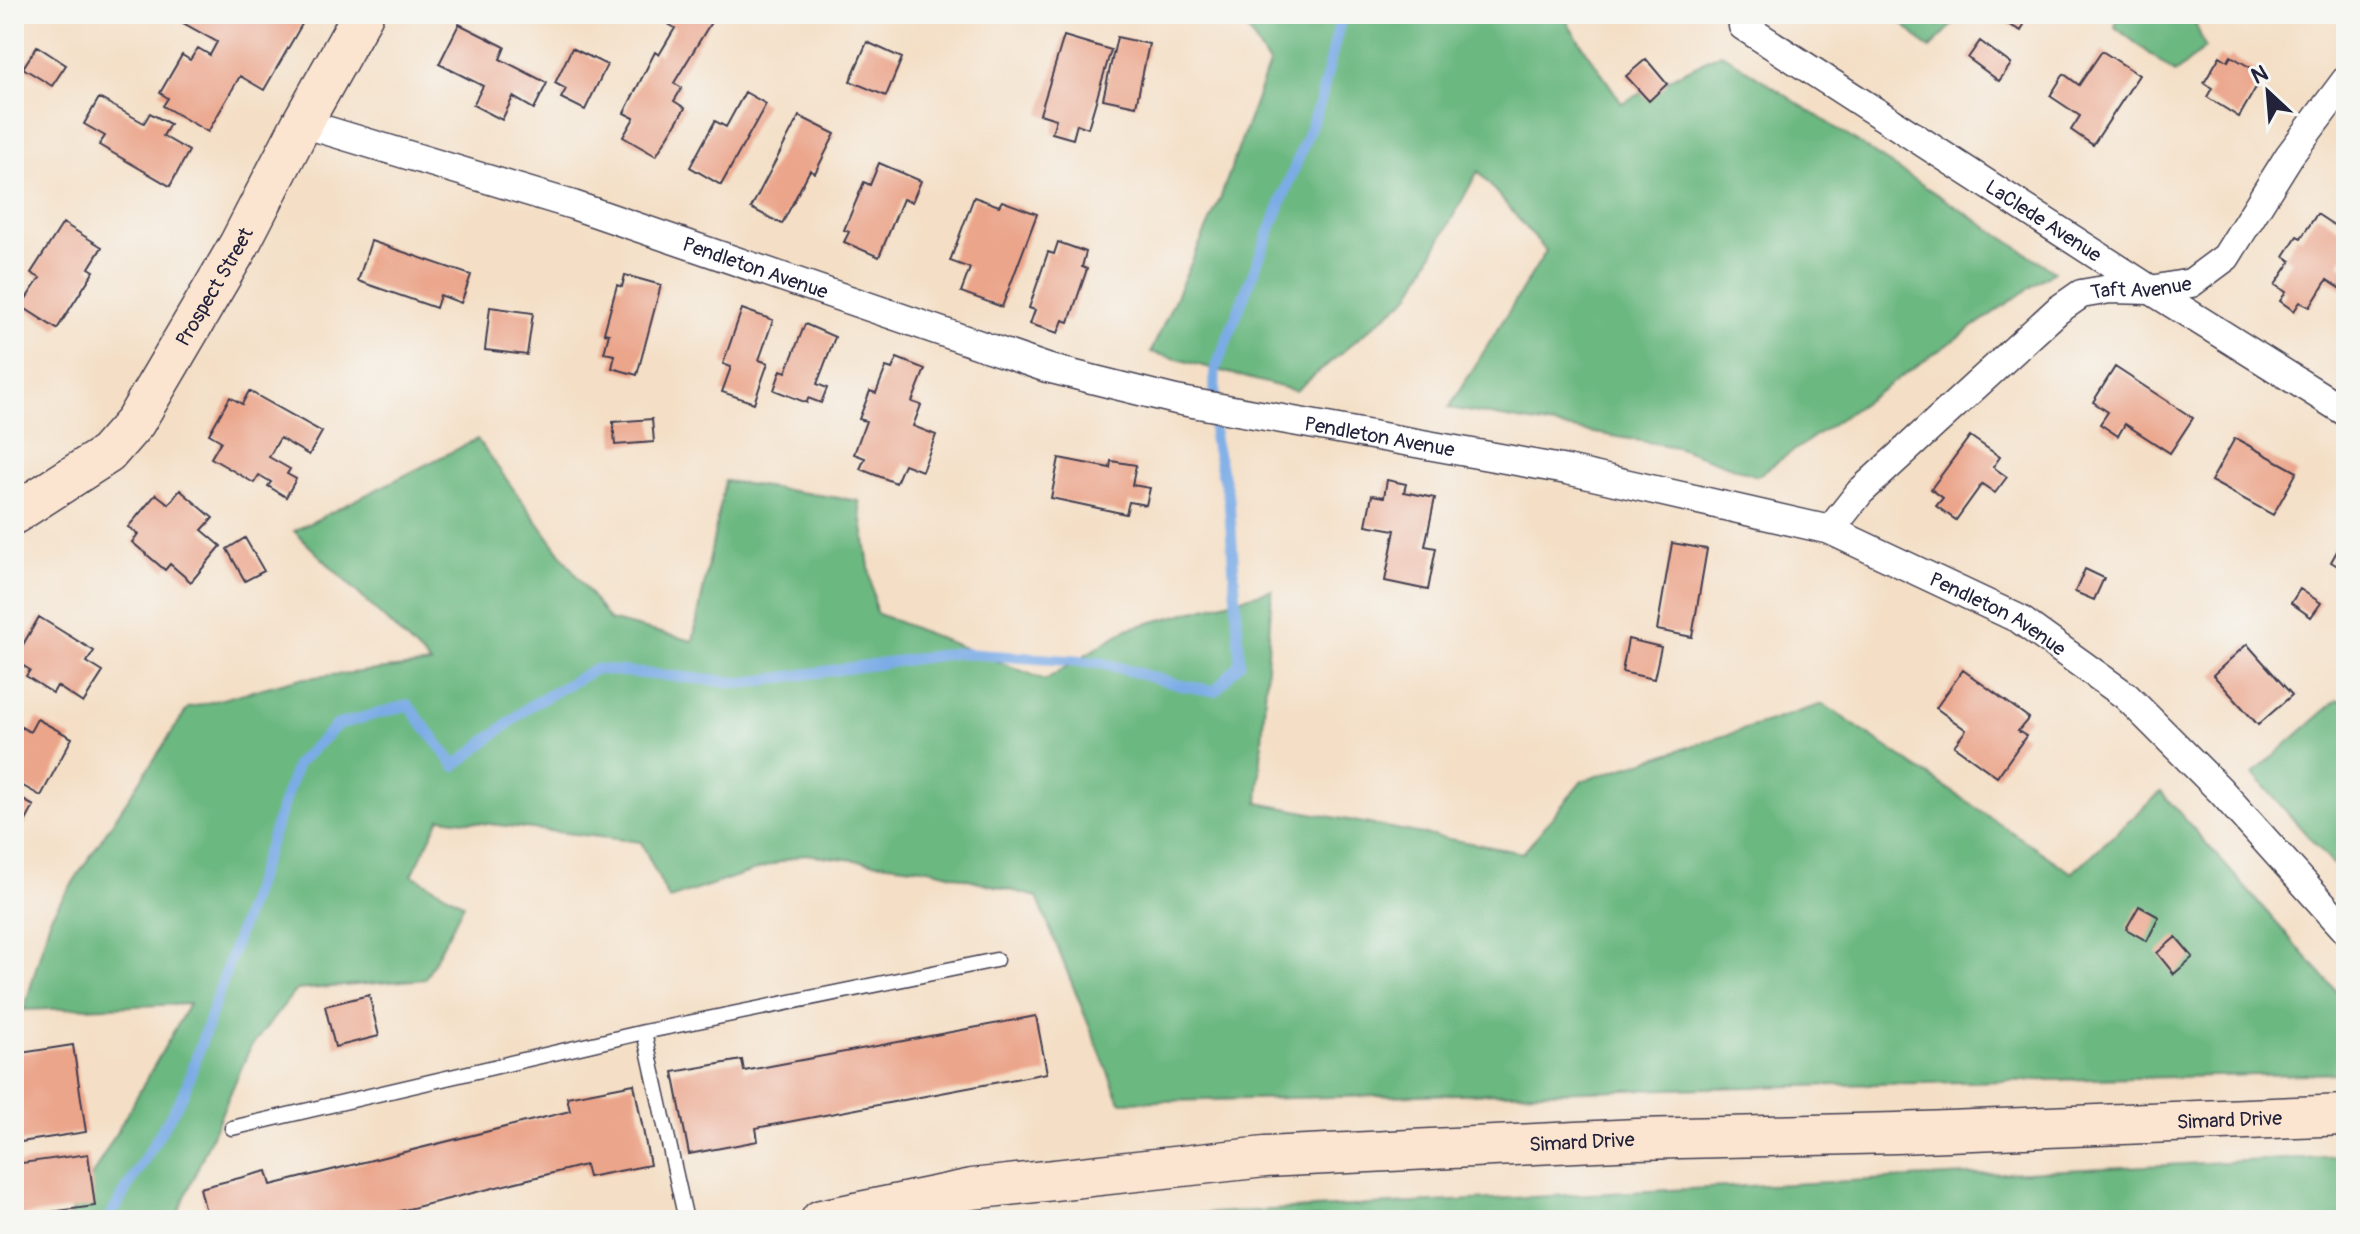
<svg xmlns="http://www.w3.org/2000/svg" width="2360" height="1234" font-family="Pangolin,sans-serif">
	<rect width="100%" height="100%" fill="#f6f6f2"/>
	<filter id="ink" filterUnits="userSpaceOnUse"><feTurbulence type="fractalNoise" baseFrequency=".0125" numOctaves="2"/><feDisplacementMap in="SourceGraphic" scale="16" xChannelSelector="R" yChannelSelector="G"/><feConvolveMatrix kernelMatrix="1 2 1 2 8 2 1 2 1" color-interpolation-filters="sRGB"/></filter>
	<filter id="wash" filterUnits="userSpaceOnUse"><feTurbulence type="fractalNoise" baseFrequency=".006" numOctaves="4" result="noise"/><feDisplacementMap in="SourceGraphic" scale="32" xChannelSelector="R" yChannelSelector="G"/><feGaussianBlur stdDeviation="1.8" result="paint"/><feColorMatrix in="noise" values="0 0 0 0 0 0 0 0 0 0 0 0 0 0 0 0 0 1.4 0 .05"/><feComposite in="paint" operator="in"/></filter>
	<g filter="url(#wash)">
		<rect width="100%" height="100%" fill="#f4dfc6"/>
		<!-- forest -->
		<path fill="#6cb881" stroke="#476d5e" stroke-width="2" d="M 1238,14 L 1566,14 L 1568,24 L 1622,103 L 1721,53 L 2054,271 L 1757,476 L 1676,447 L 1449,408 L 1546,251 L 1478,171 L 1410,295 L 1296,391 L 1151,352 L 1220,199 L 1269,64 Z
			M 1892,14 L 1962,14 L 1930,49 Z
			M 2118,14 L 2192,14 L 2205,48 L 2175,73 L 2115,27 Z
			M 477,439 L 609,620 L 693,641 L 725,481 L 859,501 L 876,613 L 1045,680 L 1127,629 L 1272,590 L 1258,803 L 1523,853 L 1582,781 L 1823,704 L 2072,873 L 2161,792 L 2346,1002 L 2346,1073 L 1120,1102 L 1037,897 L 930,869 L 804,854 L 669,899 L 641,842 L 440,818 L 412,875 L 464,904 L 425,979 L 296,990 L 250,1048 L 175,1220 L 67,1220 L 189,1004 L 24,1010 L 51,916 L 188,708 L 297,679 L 431,664 L 294,531 Z
			M 2337,700 L 2346,701 L 2346,879 L 2253,774 Z
			M 2344,1156 L 2346,1220 L 1115,1218 Z"/>
		<g fill="none" stroke-linecap="round" stroke-linejoin="round">
			<!-- stream -->
			<path stroke="#7bace6" stroke-width="11" d="M 108,1220 L 184,1093 L 297,764 L 337,725 L 408,705 L 455,766 L 530,706 L 595,669 L 743,683 L 956,653 L 1103,663 L 1179,685 L 1215,691 L 1240,663 L 1229,499 L 1214,439 L 1215,370 L 1320,103 L 1342,14"/>
		</g>
		<g id="blocks">
			<!-- building -->
			<path fill="#eba58b" d="M 167,14 L 296,14 L 305,19 L 264,90 L 240,76 L 208,132 L 163,106 L 168,98 L 160,93 L 182,55 L 190,60 L 198,48 L 210,55 L 217,42 Z
				M 656,14 L 716,14 L 674,83 L 682,88 L 674,101 L 685,108 L 656,156 L 623,137 L 634,118 L 624,113 L 655,52 L 659,55 L 675,28 L 655,16 Z
				M 2001,14 L 2029,14 L 2021,31 L 1998,19 Z
				M 459,24 L 505,47 L 500,59 L 547,83 L 534,109 L 513,97 L 502,120 L 473,105 L 483,86 L 439,64 Z
				M 1064,36 L 1111,50 L 1088,128 L 1077,124 L 1073,139 L 1052,133 L 1056,119 L 1040,114 Z
				M 1117,37 L 1149,44 L 1136,106 L 1103,99 Z
				M 1980,41 L 2011,64 L 1999,81 L 1968,58 Z
				M 867,42 L 902,58 L 886,96 L 850,81 Z
				M 37,46 L 66,65 L 52,86 L 23,68 Z
				M 572,48 L 607,65 L 585,110 L 561,98 L 566,89 L 555,83 Z
				M 2102,51 L 2139,75 L 2093,145 L 2071,130 L 2080,116 L 2050,96 L 2064,74 L 2079,85 Z
				M 2220,56 L 2228,61 L 2231,56 L 2263,75 L 2239,117 L 2207,97 L 2212,88 L 2204,83 Z
				M 1646,59 L 1667,84 L 1649,101 L 1626,76 Z
				M 745,92 L 766,104 L 721,185 L 690,167 L 715,121 L 726,127 Z
				M 99,98 L 144,123 L 150,113 L 170,124 L 163,136 L 189,151 L 170,186 L 99,145 L 105,136 L 84,124 Z
				M 799,116 L 835,134 L 815,173 L 810,170 L 782,224 L 751,208 Z
				M 879,163 L 921,181 L 912,202 L 903,199 L 879,257 L 844,242 L 849,232 L 844,230 L 864,182 L 870,185 Z
				M 974,197 L 999,206 L 1002,201 L 1037,214 L 1002,307 L 961,292 L 970,268 L 950,261 Z
				M 2317,214 L 2346,233 L 2346,252 L 2339,264 L 2346,268 L 2346,292 L 2327,280 L 2310,307 L 2300,302 L 2294,311 L 2280,301 L 2286,292 L 2275,285 L 2291,261 L 2284,256 L 2297,236 L 2301,238 Z
				M 63,223 L 102,247 L 89,268 L 94,271 L 57,329 L 21,306 L 40,278 L 31,273 Z
				M 371,241 L 471,275 L 461,303 L 440,295 L 436,308 L 358,281 Z
				M 1058,242 L 1086,252 L 1082,267 L 1087,269 L 1069,322 L 1063,320 L 1058,333 L 1030,324 L 1035,310 L 1029,308 L 1048,252 L 1054,254 Z
				M 625,275 L 661,285 L 637,375 L 612,368 L 615,355 L 604,353 L 609,334 L 604,333 L 617,285 L 622,287 Z
				M 490,307 L 533,313 L 527,355 L 485,350 Z
				M 742,309 L 773,320 L 759,360 L 768,363 L 754,403 L 722,392 L 731,367 L 723,364 Z
				M 805,324 L 835,337 L 817,384 L 827,388 L 821,403 L 808,398 L 807,403 L 774,390 L 781,370 L 786,372 Z
				M 897,358 L 925,369 L 912,402 L 921,405 L 913,426 L 936,435 L 922,471 L 904,464 L 896,483 L 860,469 L 865,458 L 854,454 L 866,421 L 859,419 L 870,391 L 876,393 L 886,367 L 892,369 Z
				M 2115,367 L 2193,418 L 2170,453 L 2125,424 L 2118,436 L 2100,424 L 2108,412 L 2093,402 Z
				M 249,391 L 322,432 L 309,455 L 280,438 L 269,457 L 290,469 L 287,474 L 296,479 L 286,497 L 268,486 L 271,482 L 259,475 L 254,483 L 211,458 L 221,441 L 209,434 L 230,397 L 242,404 Z
				M 652,419 L 654,442 L 615,445 L 613,422 Z
				M 1970,436 L 2000,457 L 1993,467 L 2007,477 L 1995,493 L 1982,484 L 1956,520 L 1936,506 L 1943,498 L 1931,489 Z
				M 2235,438 L 2297,472 L 2273,515 L 2211,481 Z
				M 1059,458 L 1110,468 L 1111,461 L 1136,465 L 1132,485 L 1150,488 L 1146,505 L 1129,502 L 1126,514 L 1051,498 Z
				M 1387,480 L 1406,484 L 1404,492 L 1435,498 L 1425,546 L 1436,548 L 1428,590 L 1385,581 L 1395,530 L 1366,525 L 1372,495 L 1384,497 Z
				M 180,490 L 213,518 L 202,530 L 221,546 L 191,582 L 170,564 L 165,570 L 132,542 L 138,534 L 128,527 L 156,494 L 169,504 Z
				M 2346,535 L 2346,571 L 2331,562 Z
				M 245,538 L 264,571 L 245,581 L 227,549 Z
				M 1672,543 L 1707,549 L 1692,637 L 1657,630 Z
				M 2085,569 L 2104,578 L 2094,600 L 2075,592 Z
				M 2300,589 L 2321,603 L 2311,617 L 2291,603 Z
				M 39,617 L 94,651 L 87,662 L 103,672 L 83,703 L 57,686 L 53,693 L 26,676 L 30,670 L 14,660 Z
				M 1628,639 L 1661,647 L 1654,679 L 1622,672 Z
				M 2247,644 L 2292,695 L 2258,725 L 2213,675 Z
				M 1963,670 L 2029,718 L 2018,731 L 2026,736 L 1997,777 L 1954,746 L 1966,730 L 1936,708 Z
				M 37,719 L 72,738 L 41,796 L 14,781 L 14,741 L 21,727 L 30,732 Z
				M 14,795 L 34,806 L 14,843 Z
				M 2139,906 L 2159,917 L 2147,941 L 2126,929 Z
				M 2176,937 L 2193,957 L 2174,974 L 2157,953 Z
				M 369,995 L 379,1036 L 335,1047 L 325,1006 Z
				M 1036,1016 L 1047,1073 L 756,1128 L 758,1141 L 689,1154 L 673,1072 L 742,1060 L 744,1071 Z
				M 73,1045 L 86,1132 L 14,1143 L 14,1054 Z
				M 634,1084 L 650,1165 L 588,1177 L 585,1165 L 364,1220 L 208,1220 L 200,1188 L 267,1171 L 271,1185 L 570,1111 L 567,1097 Z
				M 88,1154 L 95,1206 L 14,1217 L 14,1164 Z"/>
		</g>
	</g>
	<g filter="url(#ink)">
		<use href="#blocks" fill-opacity="0" stroke="#423e50" stroke-width="2"/>
		<g fill="none" stroke-linecap="round" stroke-linejoin="round">
			<!-- lane casing -->
			<g stroke="#423e50" stroke-width="17">
				<path id="lane" d="M 232,1128 L 644,1032
					M 686,1220 L 644,1032 L 996,960"/>
			</g>
			<!-- street casing -->
			<g stroke="#423e50" stroke-width="31">
				<g id="street">
					<path id="s1" d="M 1743,26 L 2151,290 L 2346,412"/>
					<path id="s2" d="M 302,123 L 573,205 L 1047,368 L 1176,400 L 1567,470 L 1830,530 L 2019,619 L 2126,696 L 2220,790 L 2346,930"/>
					<path id="s3" d="M 1830,530 L 1860,492 L 2058,310 L 2081,294 L 2110,289 L 2151,290 L 2191,283 L 2226,257 L 2289,156 L 2346,80"/>
				</g>
			</g>
			<!-- secondary casing -->
			<g stroke="#423e50" stroke-width="43">
				<g id="secondary">
					<path id="s4" d="M 14,514 L 107,454 L 135,422 L 239,245 L 302,123 L 363,14"/>
					<path id="s5" d="M 821,1220 L 972,1189 L 1265,1157 L 1637,1139 L 1897,1133 L 2346,1115"/>
				</g>
			</g>
			<!-- lane -->
			<use href="#lane" stroke="#fff" stroke-width="14"/>
			<!-- street -->
			<use href="#street" stroke="#fff" stroke-width="28"/>
			<!-- secondary -->
			<use href="#secondary" stroke="#fce5d0" stroke-width="40"/>
		</g>
	</g>
	<g text-anchor="middle" stroke-width="8" stroke-linejoin="round" paint-order="stroke">
		<!-- street labels -->
		<g font-size="20" fill="#22223b" stroke="#f6f6f2">
			<text dy="7" stroke="none"><textPath href="#s1" startOffset="358">LaClede Avenue</textPath></text>
			<text dy="7" stroke="none"><textPath href="#s2" startOffset="476">Pendleton Avenue</textPath></text>
			<text dy="7" stroke="none"><textPath href="#s4" startOffset="310">Prospect Street</textPath></text>
			<text dy="7" stroke="none"><textPath href="#s3" startOffset="406">Taft Avenue</textPath></text>
			<text dy="7" stroke="none"><textPath href="#s2" startOffset="1124">Pendleton Avenue</textPath></text>
			<text dy="7" stroke="none"><textPath href="#s2" startOffset="1772">Pendleton Avenue</textPath></text>
			<text dy="7" stroke="none"><textPath href="#s5" startOffset="1414">Simard Drive</textPath></text>
			<text dy="7" stroke="none"><textPath href="#s5" startOffset="766">Simard Drive</textPath></text>
		</g>
	</g>
	<!-- margin -->
	<rect width="2360" height="1234" fill="none" stroke="#f6f6f2" stroke-width="48"/>
	<!-- north arrow -->
	<g transform="translate(2268 92) rotate(334)" stroke="#f6f6f2" stroke-width="6" paint-order="stroke">
	<path d="M0-6L14 30L0 20L-14 30Z" fill="#22223b"/>
	<text y="-12" font-size="22" font-weight="bold" text-anchor="middle" fill="#22223b">N</text>
	</g>
</svg>
